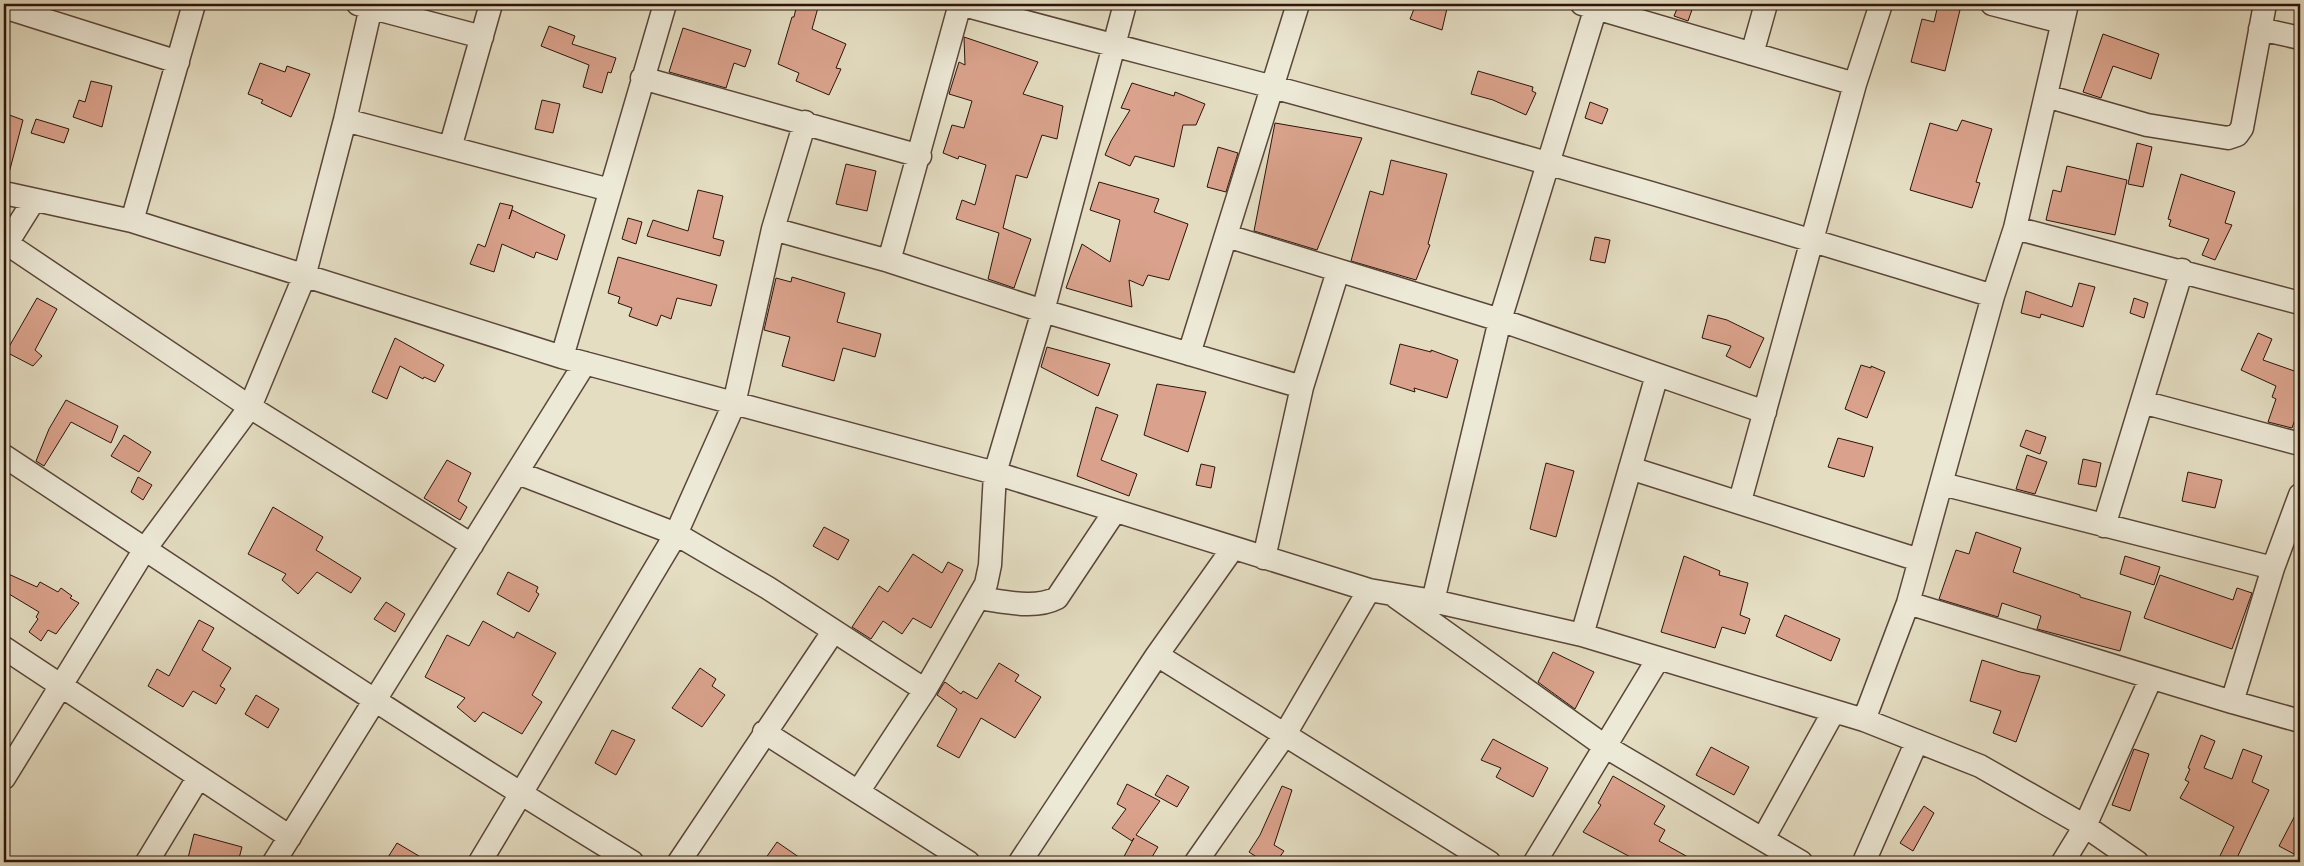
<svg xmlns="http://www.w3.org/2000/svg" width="2304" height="866" font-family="'Sorts Mill Goudy',serif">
	<rect width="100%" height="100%" fill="#e4ddc2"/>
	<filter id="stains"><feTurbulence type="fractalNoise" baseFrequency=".004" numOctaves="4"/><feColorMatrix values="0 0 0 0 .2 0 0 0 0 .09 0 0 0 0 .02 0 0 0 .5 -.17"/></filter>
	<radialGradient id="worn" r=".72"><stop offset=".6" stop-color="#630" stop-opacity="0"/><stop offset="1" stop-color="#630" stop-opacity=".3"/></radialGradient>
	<!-- building -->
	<path fill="#daa28c" stroke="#2c140b" d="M 797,4 L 819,4 L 812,29 L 846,44 L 836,68 L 841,69 L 829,95 L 796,81 L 799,73 L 778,64 L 792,17 L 794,17 Z
		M 1416,4 L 1448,4 L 1442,30 L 1410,19 Z
		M 1679,4 L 1694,4 L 1688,21 L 1674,16 Z
		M 1938,5 L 1960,10 L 1945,71 L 1911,62 L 1922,19 L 1934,22 Z
		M 549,26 L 575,36 L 572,44 L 616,58 L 611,73 L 608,72 L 602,93 L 583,87 L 589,65 L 541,46 Z
		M 683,28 L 751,50 L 745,67 L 734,63 L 726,88 L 669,72 Z
		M 2103,34 L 2159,54 L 2151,79 L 2113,66 L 2101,98 L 2083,92 Z
		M 964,37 L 1038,62 L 1023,94 L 1063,106 L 1057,139 L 1042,135 L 1027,178 L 1016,175 L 1003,228 L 1031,239 L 1014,288 L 988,279 L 999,233 L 956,219 L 962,200 L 975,205 L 986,165 L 959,156 L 958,159 L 943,153 L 952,125 L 964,128 L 972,101 L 949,94 L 959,62 L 965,65 Z
		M 260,63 L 285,72 L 287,66 L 310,74 L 291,117 L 261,103 L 263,100 L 248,94 Z
		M 1478,71 L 1533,87 L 1532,91 L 1536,93 L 1526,115 L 1493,100 L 1471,94 Z
		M 91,81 L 112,86 L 102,127 L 73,117 L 79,100 L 85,102 Z
		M 1132,83 L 1174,96 L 1175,92 L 1205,104 L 1196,125 L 1183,125 L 1174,167 L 1135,156 L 1130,166 L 1105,155 L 1111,141 L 1130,110 L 1121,108 Z
		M 542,100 L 560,104 L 553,133 L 535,129 Z
		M 1590,102 L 1608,109 L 1602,124 L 1585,118 Z
		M 4,113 L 23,120 L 9,173 L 4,172 Z
		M 36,119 L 69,129 L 64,143 L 31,133 Z
		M 1962,120 L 1992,129 L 1976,182 L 1980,183 L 1972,208 L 1910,190 L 1930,123 L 1957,131 Z
		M 1275,123 L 1362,138 L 1317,250 L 1254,231 Z
		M 2137,143 L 2152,147 L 2143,187 L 2128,184 Z
		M 1218,147 L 1238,153 L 1226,192 L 1207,187 Z
		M 1391,160 L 1447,174 L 1428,244 L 1430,245 L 1416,280 L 1351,261 L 1370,191 L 1383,195 Z
		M 846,164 L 876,171 L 867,211 L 836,204 Z
		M 2067,166 L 2127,180 L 2115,235 L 2046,220 L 2053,190 L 2061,192 Z
		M 2181,174 L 2235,192 L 2225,223 L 2232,225 L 2215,260 L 2202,255 L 2209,239 L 2169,226 L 2171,220 L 2168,219 Z
		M 1099,182 L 1159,199 L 1154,212 L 1188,224 L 1169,280 L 1148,275 L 1143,286 L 1129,280 L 1132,307 L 1066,288 L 1082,244 L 1110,262 L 1120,220 L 1090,210 Z
		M 698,190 L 723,196 L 713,238 L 724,241 L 720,256 L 647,236 L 653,220 L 688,231 Z
		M 500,203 L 513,206 L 509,219 L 512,210 L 565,235 L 557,260 L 536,252 L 534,258 L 502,244 L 494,272 L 470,264 L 478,244 L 485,247 Z
		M 628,218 L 642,222 L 636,244 L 622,239 Z
		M 1595,237 L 1610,240 L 1605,263 L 1590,260 Z
		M 618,257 L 717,285 L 711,306 L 677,298 L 671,319 L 661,315 L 657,326 L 629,316 L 632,308 L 618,303 L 620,297 L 608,293 Z
		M 792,277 L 845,293 L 837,322 L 881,334 L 875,357 L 843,348 L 834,381 L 782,366 L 790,337 L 764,330 L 776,278 L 791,282 Z
		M 2079,283 L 2095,287 L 2083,327 L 2041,314 L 2040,318 L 2021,313 L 2026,291 L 2072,307 Z
		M 37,298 L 57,309 L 35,350 L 42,356 L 33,366 L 6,352 Z
		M 2134,298 L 2148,303 L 2144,318 L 2130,313 Z
		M 1708,315 L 1727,320 L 1764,338 L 1750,368 L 1726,356 L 1731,346 L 1702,338 Z
		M 2258,333 L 2272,339 L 2263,360 L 2300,373 L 2300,405 L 2292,428 L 2268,422 L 2276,399 L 2272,397 L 2276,386 L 2241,370 Z
		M 395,338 L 444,365 L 435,382 L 424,377 L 423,379 L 400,366 L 387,399 L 372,392 Z
		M 1400,344 L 1431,352 L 1431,350 L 1458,360 L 1447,398 L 1414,388 L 1415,392 L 1390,384 Z
		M 1047,347 L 1110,364 L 1098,396 L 1041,367 Z
		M 1861,365 L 1871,368 L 1871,366 L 1885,372 L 1867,418 L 1845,409 Z
		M 1157,384 L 1206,392 L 1188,452 L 1144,435 Z
		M 66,400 L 118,426 L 111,443 L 71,422 L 44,466 L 36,461 L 49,429 Z
		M 1096,407 L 1118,415 L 1101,460 L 1137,474 L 1129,496 L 1077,476 Z
		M 2026,430 L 2046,437 L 2040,454 L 2020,446 Z
		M 124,435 L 151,452 L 139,472 L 111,456 Z
		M 1838,438 L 1873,447 L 1864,477 L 1828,467 Z
		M 2027,455 L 2047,462 L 2035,494 L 2016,489 Z
		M 2083,459 L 2101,463 L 2096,487 L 2078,484 Z
		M 447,460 L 471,473 L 458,501 L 467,507 L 460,520 L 424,498 Z
		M 1546,463 L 1574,471 L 1556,537 L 1530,529 Z
		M 1201,464 L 1215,467 L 1211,488 L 1196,485 Z
		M 2188,472 L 2222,480 L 2215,508 L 2182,501 Z
		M 138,477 L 152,485 L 143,500 L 131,492 Z
		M 273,507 L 323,537 L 316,550 L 361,578 L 351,593 L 317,572 L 298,594 L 282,580 L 286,574 L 248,554 Z
		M 824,527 L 849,540 L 838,560 L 813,546 Z
		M 1976,532 L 2021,548 L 2013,572 L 2080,595 L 2080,597 L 2131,612 L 2120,651 L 2037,629 L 2041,616 L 2002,603 L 1998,617 L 1939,599 L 1956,550 L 1969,554 Z
		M 913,554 L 942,573 L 948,562 L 963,570 L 931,628 L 913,618 L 902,634 L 883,621 L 871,639 L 852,627 L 879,586 L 888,592 Z
		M 1684,556 L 1720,571 L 1719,575 L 1748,583 L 1740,615 L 1750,619 L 1745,634 L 1722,627 L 1715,648 L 1661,632 Z
		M 2125,556 L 2160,567 L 2154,585 L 2120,574 Z
		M 4,572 L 37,587 L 40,582 L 58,592 L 61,588 L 72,596 L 70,598 L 79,603 L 56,634 L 48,630 L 41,641 L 29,632 L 38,619 L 36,617 L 39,612 L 4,591 Z
		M 508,572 L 538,587 L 536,592 L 539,594 L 529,612 L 497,594 Z
		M 2160,575 L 2233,600 L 2237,588 L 2252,593 L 2232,649 L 2144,618 Z
		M 386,602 L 405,614 L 395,632 L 374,619 Z
		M 1785,615 L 1840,639 L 1831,661 L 1776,636 Z
		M 199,620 L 214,628 L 202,650 L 231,668 L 220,686 L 225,689 L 216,704 L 193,691 L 183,707 L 148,686 L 157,669 L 169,676 Z
		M 483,621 L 514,638 L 517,632 L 556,653 L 532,695 L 542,702 L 522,734 L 483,712 L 475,722 L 457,707 L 465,698 L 425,677 L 447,635 L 469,646 Z
		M 1553,652 L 1594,672 L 1575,709 L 1538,682 Z
		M 1982,660 L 2020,672 L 2040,676 L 2016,742 L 1993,733 L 2001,711 L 1970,701 Z
		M 999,663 L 1019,675 L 1015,681 L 1041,697 L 1015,738 L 981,718 L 959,758 L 937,746 L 957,709 L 937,695 L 942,686 L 945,682 L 961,694 L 963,691 L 977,699 Z
		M 700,668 L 716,679 L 712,686 L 725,695 L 702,727 L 672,708 Z
		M 256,695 L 279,709 L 268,728 L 245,714 Z
		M 612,730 L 635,740 L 616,775 L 595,763 Z
		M 2201,735 L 2215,741 L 2204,768 L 2232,779 L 2243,749 L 2262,756 L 2252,782 L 2269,790 L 2235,862 L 2217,862 L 2234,827 L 2180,798 L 2189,782 L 2185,780 L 2190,769 L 2188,768 Z
		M 1493,739 L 1548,768 L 1533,797 L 1496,777 L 1501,768 L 1481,760 Z
		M 1711,747 L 1749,767 L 1734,795 L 1696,775 Z
		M 2134,749 L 2149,754 L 2130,811 L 2112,805 Z
		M 1167,775 L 1189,787 L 1177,807 L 1155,795 Z
		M 1613,776 L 1665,806 L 1654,824 L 1665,830 L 1659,841 L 1697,862 L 1640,862 L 1583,832 L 1601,805 L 1598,803 Z
		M 1127,784 L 1160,801 L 1136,835 L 1158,847 L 1149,862 L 1121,862 L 1134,838 L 1132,841 L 1112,828 L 1126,809 L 1117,804 Z
		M 1282,786 L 1292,790 L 1274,845 L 1284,851 L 1276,862 L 1264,862 L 1249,852 L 1260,835 Z
		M 1924,806 L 1934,813 L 1913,851 L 1900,843 Z
		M 2300,806 L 2300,842 L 2294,854 L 2279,846 Z
		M 194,834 L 242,847 L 238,862 L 187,862 Z
		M 777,842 L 806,862 L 763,862 Z
		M 397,843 L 429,862 L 385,862 Z"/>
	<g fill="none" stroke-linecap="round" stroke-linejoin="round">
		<!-- minor casing -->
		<g stroke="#5a4639" stroke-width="25">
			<path id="minor" d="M 358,4 L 482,37
				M 960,4 C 1064,33 1168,59 1273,87 C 1514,152 1755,222 1993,296
				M 1582,4 L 1855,84
				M 1992,4 L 2062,22
				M 4,7 L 178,62
				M 2260,29 L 2300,38
				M 1752,54 L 1766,4
				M 642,78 L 920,156
				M 2046,96 L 2147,125 L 2228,138 L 2237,135 L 2242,128 L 2265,4
				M 345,120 L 610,190
				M 450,148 L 491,4
				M 4,193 L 132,221 L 562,357 L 995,473 L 1369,590 L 1433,601 L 1582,635 L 1864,720 L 1980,766 L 2085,826 L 2137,862
				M 132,221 L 194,4
				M 2015,228 L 2300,303
				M 773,229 L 889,261 L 1043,311 L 1302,387
				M 1227,236 L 1500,320 L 1765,412
				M 6,243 L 250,407 L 472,545
				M 4,248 L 34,200
				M 889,261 L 960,4
				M 1189,354 L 1298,4
				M 562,357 L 665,4
				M 2142,402 L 2300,444
				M 4,456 C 212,593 419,733 632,862
				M 1630,468 L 1919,560
				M 518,473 L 676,534 L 768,588 L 925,690
				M 1942,484 L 2273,568
				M 1740,501 L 1855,84 L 1881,4
				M 2104,526 L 2182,270
				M 1264,558 L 1302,387 L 1338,271
				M 1396,597 L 1606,747 L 1801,862
				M 978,598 C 1003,601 1034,610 1057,598 L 1115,511
				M 1433,601 L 1500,320 L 1597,4
				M 1908,603 L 2232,702 L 2300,721
				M 1582,635 L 1657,375
				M 4,648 L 290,837
				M 1157,655 L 1489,862
				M 2232,702 L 2273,568 L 2300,495
				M 1864,720 L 1908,603 L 1993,296 L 2015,228 L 2067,4
				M 764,732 L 968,862
				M 4,778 L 145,549 L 250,407 L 304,277 L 345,120 L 371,7
				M 858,792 L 925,690 L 986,584 L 990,565 L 995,473 L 1043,311 L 1125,4
				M 1763,839 L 1834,711
				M 147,862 L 198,778
				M 274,862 L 585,363
				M 480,862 L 676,534 L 734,404 L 773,229 L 805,122
				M 679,862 L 833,632
				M 1020,862 L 1157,655 L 1233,548
				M 1196,862 L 1284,736 L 1369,590
				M 1535,862 L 1658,659
				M 1864,862 L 1917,741
				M 2063,862 L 2085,826 L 2151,678"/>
		</g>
		<!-- minor -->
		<use href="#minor" stroke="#ede9d7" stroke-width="22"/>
	</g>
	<!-- margin -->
	<rect width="2304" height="866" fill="none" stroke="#e4ddc2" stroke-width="20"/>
	<rect x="5" y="5" width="2294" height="856" fill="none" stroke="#2c140b" stroke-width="2.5"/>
	<rect x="10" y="10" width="2284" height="846" fill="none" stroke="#2c140b"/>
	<rect width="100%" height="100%" filter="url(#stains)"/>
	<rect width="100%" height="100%" fill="url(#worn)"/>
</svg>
